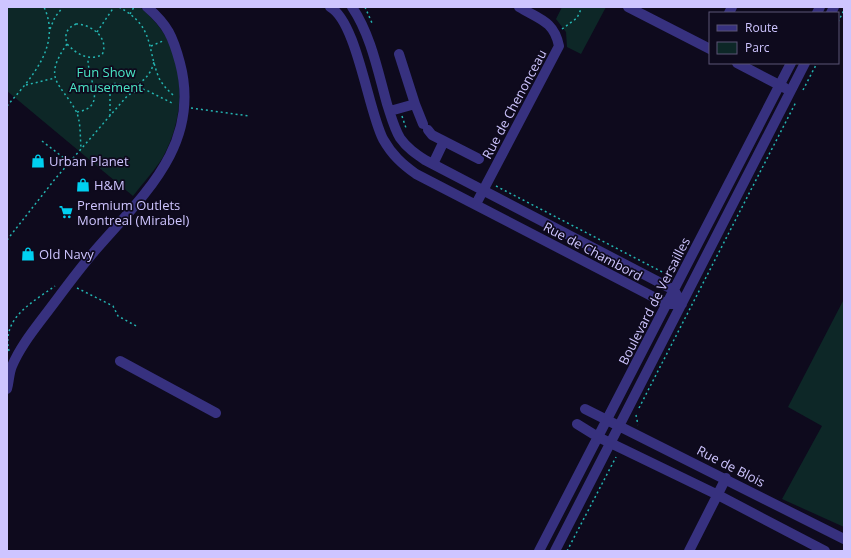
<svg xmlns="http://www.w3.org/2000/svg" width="851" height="558" font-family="'Open Sans',sans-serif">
	<rect width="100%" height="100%" fill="#0e0a1d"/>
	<!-- green -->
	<path fill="#0d2727" d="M 7,7 L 140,7 C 150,16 159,25 166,37 C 186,73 183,121 163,157 C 155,170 143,183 133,196 L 7,91 Z
		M 562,7 L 606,7 L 581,54 L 567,47 L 566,32 L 556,19 Z
		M 844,299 L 844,527 L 782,499 L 822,426 L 788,407 Z"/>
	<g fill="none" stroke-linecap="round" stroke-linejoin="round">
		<!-- path -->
		<path stroke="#24b4b1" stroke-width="1.5" stroke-dasharray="2 3" stroke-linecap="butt" d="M 119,7 C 155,27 146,46 159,78 C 163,86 169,91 175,97
			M 365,7 L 372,23
			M 130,14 L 134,7
			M 838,22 L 844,10
			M 76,24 C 91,24 110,38 102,55 C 87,61 77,54 67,44 C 64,34 67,28 76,24 Z
			M 50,29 L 55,17 L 63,7
			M 562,29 L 577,18 L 582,7
			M 97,32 L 114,7
			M 67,44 C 42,80 60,82 76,111 C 81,121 80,137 81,148
			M 151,46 L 163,41
			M 26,85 L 55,78
			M 803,90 L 817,63
			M 7,106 C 31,78 62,46 44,7
			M 191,108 L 249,116
			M 77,112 C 109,107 87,79 88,58
			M 110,116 L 110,90 L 111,84 C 117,82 124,86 130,86 C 143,84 151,74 154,62
			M 402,116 L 406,128
			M 42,141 L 69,162
			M 496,186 L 670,276
			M 7,240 L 55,179 L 128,95 L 141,89 L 146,90 L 174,104
			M 77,288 L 113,306 L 118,316 L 138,327
			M 9,351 C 1,318 33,302 55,286
			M 639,408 L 796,102
			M 636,415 L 638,425
			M 567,551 L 616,457"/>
		<!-- minor -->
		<path stroke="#37317f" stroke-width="10" d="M 330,7 C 357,22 368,110 383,139 C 392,155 402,164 416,174 L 667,304 L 682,304 L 674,290 L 425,160 C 416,154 407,148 400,138 C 394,128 391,116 387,104 C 378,72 371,35 352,7
			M 628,7 L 710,49
			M 729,13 L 732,7
			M 817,13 L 820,7
			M 831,13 L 834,7
			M 737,63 L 785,88
			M 415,104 L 423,124
			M 390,111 L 415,104 L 399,54
			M 428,130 L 432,135 L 479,159
			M 433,164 L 444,141
			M 476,204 L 559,46 C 554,21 539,19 519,7
			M 120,361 L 216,413
			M 7,389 C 9,382 9,373 12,366 C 20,347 33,331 45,315 C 61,294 76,273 93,253 C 141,197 202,146 180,63 C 173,37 168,25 147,7
			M 585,409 L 844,539
			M 577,424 L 598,437 L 718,495 L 825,551
			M 539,551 L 791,63
			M 555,551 L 805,63
			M 689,551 L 726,478"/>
	</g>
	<!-- icons -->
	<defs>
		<g id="shop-bare" transform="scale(1.08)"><path d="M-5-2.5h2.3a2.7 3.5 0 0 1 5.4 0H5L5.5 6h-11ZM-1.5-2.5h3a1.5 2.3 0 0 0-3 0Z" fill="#00d0f0" stroke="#0e0a1d" stroke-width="2.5" paint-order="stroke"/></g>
		<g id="supermarket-bare" transform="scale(1.08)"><path d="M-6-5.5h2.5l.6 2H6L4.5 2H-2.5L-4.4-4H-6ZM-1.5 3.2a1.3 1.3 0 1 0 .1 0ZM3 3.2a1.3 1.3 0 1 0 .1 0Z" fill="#00d0f0" stroke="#0e0a1d" stroke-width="2.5" paint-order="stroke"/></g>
	</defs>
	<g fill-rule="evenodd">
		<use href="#shop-bare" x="38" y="161"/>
		<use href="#shop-bare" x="83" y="185"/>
		<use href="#supermarket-bare" x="66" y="212"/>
		<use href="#shop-bare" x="28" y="254"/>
	</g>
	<g text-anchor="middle" stroke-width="3.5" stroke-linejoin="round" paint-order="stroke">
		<!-- park labels -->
		<g font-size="13" fill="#4ae6c5" stroke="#0e0a1d">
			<text x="106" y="77">Fun Show<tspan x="106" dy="15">Amusement</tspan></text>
		</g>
		<!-- street labels -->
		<g font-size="13" fill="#cec5ff" stroke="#0e0a1d">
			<text transform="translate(514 104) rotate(-62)" y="5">Rue de Chenonceau</text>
			<text transform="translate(593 251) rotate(28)" y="5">Rue de Chambord</text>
			<text transform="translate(654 301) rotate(-63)" y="5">Boulevard de Versailles</text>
			<text transform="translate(731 466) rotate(27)" y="5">Rue de Blois</text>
		</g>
		<!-- poi labels -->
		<g font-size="13" fill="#cec5ff" stroke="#0e0a1d" text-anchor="start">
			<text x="49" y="166">Urban Planet</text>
			<text x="94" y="190">H&amp;M</text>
			<text x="77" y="210">Premium Outlets<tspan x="77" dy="15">Montreal (Mirabel)</tspan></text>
			<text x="39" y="259">Old Navy</text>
		</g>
	</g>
	<!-- border -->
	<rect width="851" height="558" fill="none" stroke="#cec5ff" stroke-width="16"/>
	<!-- legend -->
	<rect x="709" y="12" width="130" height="52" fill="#0e0a1d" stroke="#5b5577"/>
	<rect x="717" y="25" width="20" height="6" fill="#37317f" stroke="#5b5577"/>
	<text x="745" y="32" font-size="12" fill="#cec5ff">Route</text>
	<rect x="717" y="42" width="20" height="12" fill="#0d2727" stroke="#5b5577"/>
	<text x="745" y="52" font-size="12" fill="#cec5ff">Parc</text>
</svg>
